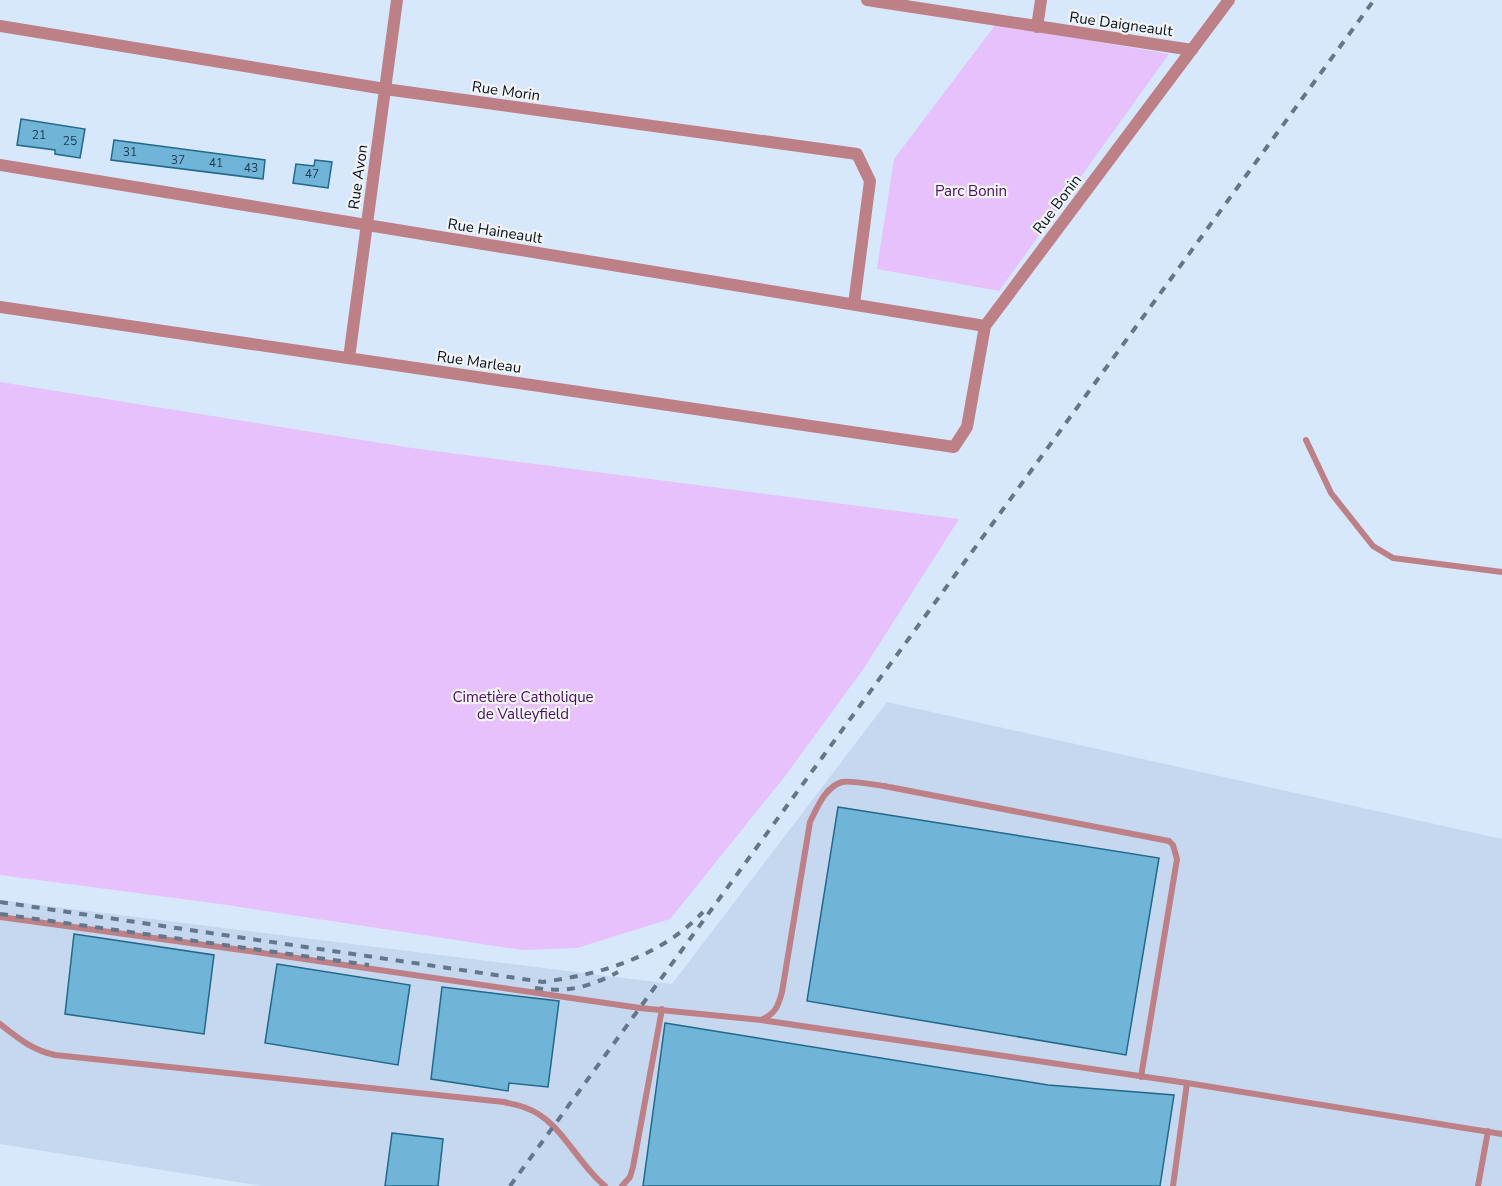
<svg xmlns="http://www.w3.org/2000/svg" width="1502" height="1186" font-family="'Nunito Sans',sans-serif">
	<rect width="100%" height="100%" fill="#d7e8fd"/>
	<!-- built -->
	<path fill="#c5d8ef" d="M 887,702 L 1502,839 L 1502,1186 L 263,1186 L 0,1144 L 0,900 L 672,984 Z"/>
	<!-- green -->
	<path fill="#e6c1fc" d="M 996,24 L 1169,54 L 999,291 L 877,269 L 894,159 Z
		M 0,382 L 412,448 L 959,519 L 864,668 L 786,775 L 670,919 L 577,948 L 522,950 L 220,904 L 0,875 Z"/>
	<!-- building -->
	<path fill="#70b4d8" stroke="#216889" stroke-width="1.5" d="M 21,119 L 85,129 L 80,158 L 55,154 L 55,150 L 17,145 Z
		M 114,140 L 265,160 L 263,179 L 111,160 Z
		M 315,160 L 332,162 L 328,188 L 293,183 L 296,164 L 314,166 Z
		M 838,807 L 1159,858 L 1126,1055 L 807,1001 Z
		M 74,934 L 214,955 L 204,1034 L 65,1014 Z
		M 277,964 L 410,985 L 398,1065 L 265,1043 Z
		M 442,987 L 559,1001 L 548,1087 L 509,1083 L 508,1091 L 431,1079 Z
		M 665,1023 L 1048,1085 L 1174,1095 L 1160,1186 L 643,1186 Z
		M 392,1133 L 443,1139 L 438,1186 L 385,1186 Z"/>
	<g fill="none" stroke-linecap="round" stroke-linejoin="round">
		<!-- lane -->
		<path stroke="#bd8086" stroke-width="6" d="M 1306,440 L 1331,493 L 1373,546 L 1393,558 L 1502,572
			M 0,917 L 249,951 L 640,1008 L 761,1020 C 775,1014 778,1007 782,992 L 810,822 C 817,808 825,787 842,782 C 851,780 874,785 884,786 L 1169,841 L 1173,845 L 1177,859 L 1141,1077
			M 761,1020 L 1187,1083 L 1502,1134
			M 0,1024 C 18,1038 32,1050 55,1055 L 504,1102 C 511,1104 519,1105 526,1108 C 561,1120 577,1164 605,1186
			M 622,1186 L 630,1177 L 633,1167 L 662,1009
			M 1173,1186 L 1187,1083
			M 1478,1186 L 1488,1131"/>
		<!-- street -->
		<path stroke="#bd8086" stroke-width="12" d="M 867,0 L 1192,50
			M 0,26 L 385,89 L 857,154 L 870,181 L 854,304
			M 1037,27 L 1041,0
			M 0,165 L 985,326
			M 0,307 L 954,447 L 967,427 L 985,326 L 1229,0
			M 349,358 L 397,0"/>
		<!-- rail -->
		<path stroke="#667589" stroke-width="4" stroke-dasharray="8 8" stroke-linecap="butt" d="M 0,902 L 543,982 C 602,974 660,957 703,912
			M 0,914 L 369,965
			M 535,988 C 567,993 590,987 618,972
			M 510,1186 L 1374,0"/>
	</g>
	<g text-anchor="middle" stroke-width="4.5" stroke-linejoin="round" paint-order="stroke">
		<!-- number labels -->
		<g font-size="12" fill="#1e3950">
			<text x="39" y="139">21</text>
			<text x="70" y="145">25</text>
			<text x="130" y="156">31</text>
			<text x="178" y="164">37</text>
			<text x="216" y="167">41</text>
			<text x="251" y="172">43</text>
			<text x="312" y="178">47</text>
		</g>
		<!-- street labels -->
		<g font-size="15" fill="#021022" stroke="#f3f3f3">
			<text transform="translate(1121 24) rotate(8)" y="5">Rue Daigneault</text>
			<text transform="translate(506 91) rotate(8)" y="5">Rue Morin</text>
			<text transform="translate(358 177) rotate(-82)" y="5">Rue Avon</text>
			<text transform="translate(1057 204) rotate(-53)" y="5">Rue Bonin</text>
			<text transform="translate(495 231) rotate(9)" y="5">Rue Haineault</text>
			<text transform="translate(479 362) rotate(8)" y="5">Rue Marleau</text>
		</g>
		<!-- park labels -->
		<g font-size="15" fill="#4a0d63" stroke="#f3f3f3">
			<text x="971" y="196">Parc Bonin</text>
			<text x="523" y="702">Cimetière Catholique<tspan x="523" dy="17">de Valleyfield</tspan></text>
		</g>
	</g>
</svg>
